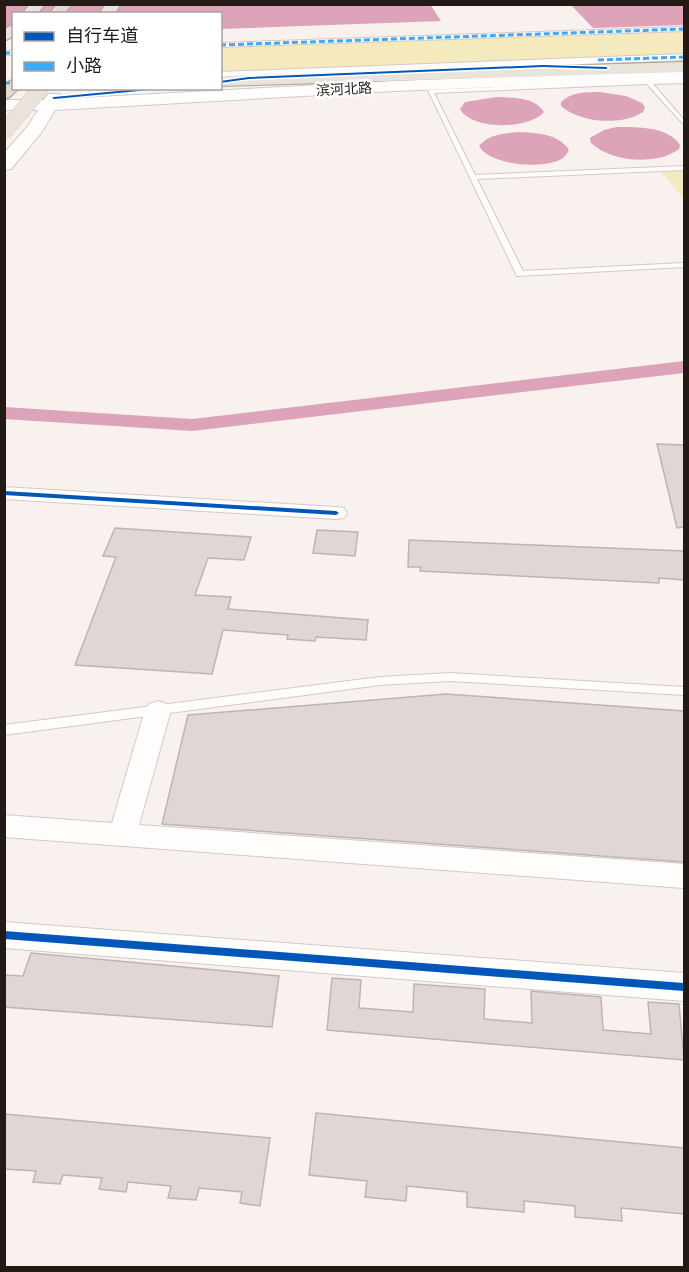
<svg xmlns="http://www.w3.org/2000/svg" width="689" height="1272" font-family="'IBM Plex Sans','Noto Sans SC',sans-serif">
	<rect width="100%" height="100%" fill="#f9f1ed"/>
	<!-- green -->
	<path fill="#f4eabe" d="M 684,29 L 684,57 L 221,75 L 220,45 Z
		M 684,171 L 684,198 L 683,198 L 661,172 Z"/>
	<!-- water -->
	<path fill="#dca3b9" d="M 430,4 L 441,21 L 221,29 L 220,14 L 14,14 L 13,37 L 5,37 L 4,5 Z
		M 571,5 L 684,5 L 684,25 L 593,28 Z
		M 600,92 L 626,96 L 642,103 L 645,107 L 643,112 C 622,126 580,123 561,106 L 561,102 C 571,92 586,92 600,92 Z
		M 497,97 C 513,98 535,97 544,112 C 529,130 471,130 460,109 L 465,102 Z
		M 616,127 C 636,127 668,126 680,145 L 679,149 C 656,166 611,162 591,143 L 590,138 L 604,130 Z
		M 518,132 C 536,133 558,133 569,150 C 567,153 566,156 563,158 C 546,170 490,166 479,146 C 489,134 503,134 518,132 Z"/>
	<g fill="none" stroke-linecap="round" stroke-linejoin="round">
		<!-- canal -->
		<path fill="#dca3b9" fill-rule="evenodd" d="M 684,361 L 684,373 L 192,431 L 4,419 L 4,407 L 192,419 Z"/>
	</g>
	<!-- building -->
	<path fill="#e0d7d5" stroke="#bdb4b3" stroke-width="1.5" d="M 657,444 L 684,445 L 684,527 L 677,528 Z
		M 115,528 L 251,537 L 244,560 L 208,558 L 195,595 L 231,597 L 228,609 L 368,620 L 366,640 L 316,637 L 315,641 L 287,639 L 288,635 L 223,630 L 212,674 L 75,665 L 116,557 L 103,556 Z
		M 317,530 L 358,532 L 355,556 L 313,553 Z
		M 409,540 L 684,551 L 684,580 L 659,578 L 659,583 L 420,571 L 421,567 L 408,567 Z
		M 446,694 L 684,711 L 684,862 L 162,824 L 188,715 Z
		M 31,953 L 279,976 L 272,1027 L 4,1007 L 4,975 L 23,976 Z
		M 332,978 L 361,980 L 359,1008 L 413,1012 L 414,984 L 485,989 L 484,1019 L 532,1023 L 531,991 L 601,997 L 603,1030 L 651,1034 L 648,1002 L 679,1004 L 684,1060 L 327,1030 Z
		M 316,1113 L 684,1148 L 684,1214 L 621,1208 L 622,1221 L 575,1217 L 575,1206 L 524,1201 L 524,1212 L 467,1207 L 467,1192 L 407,1186 L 406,1201 L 365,1197 L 367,1181 L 309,1175 Z
		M 4,1114 L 270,1138 L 260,1206 L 240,1203 L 242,1192 L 199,1188 L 196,1200 L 168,1198 L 171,1186 L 128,1182 L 126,1192 L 99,1189 L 102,1178 L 63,1175 L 60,1184 L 33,1182 L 36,1171 L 4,1169 Z"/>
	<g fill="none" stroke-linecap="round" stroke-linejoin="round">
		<!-- service casing -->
		<g stroke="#d2cac6" stroke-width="2">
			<path id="service" d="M 684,79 L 684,83 L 653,84 L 684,120 L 684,125 L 647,84 L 434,93 L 475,175 L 684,166 L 684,170 L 477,179 L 523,271 L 684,263 L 684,267 L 517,276 L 428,90 Z
				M 450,673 L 684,687 L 684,695 L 450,681 L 380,685 L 4,735 L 4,725 L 380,677 Z"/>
		</g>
		<!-- pedestrian casing -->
		<g stroke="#d2cac6" stroke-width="2">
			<path id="pedestrian" d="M 684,27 L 684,31 L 220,47 L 220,43 Z
				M 4,51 L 14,51 L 14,55 L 4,55 Z
				M 684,54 L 684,60 L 220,78 L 220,72 Z"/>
		</g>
		<!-- minor casing -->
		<g stroke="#d2cac6" stroke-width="2">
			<path id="minor" d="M 4,487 L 336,507 L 344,508 L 347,513 L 344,518 L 336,519 L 4,499 Z
				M 158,701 L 167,704 L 171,710 L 139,825 L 684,864 L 684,888 L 4,837 L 4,815 L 112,823 L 145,710 L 149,704 Z
				M 4,922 L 684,973 L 684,1001 L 4,948 Z"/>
		</g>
		<!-- secondary casing -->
		<g stroke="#d2cac6" stroke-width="2">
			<path id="secondary" d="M 684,70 L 684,80 L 394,91 L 55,110 L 41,133 L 11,169 L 4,170 L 4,153 L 28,126 L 38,110 L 4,110 L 4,100 L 44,100 L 48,94 L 60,94 L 61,99 L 394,81 Z"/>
		</g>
		<!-- primary casing -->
		<g stroke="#ada090" stroke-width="2">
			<path id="primary" d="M 30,4 L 45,4 L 37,14 L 22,14 Z
				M 106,4 L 121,4 L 114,14 L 99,14 Z
				M 14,24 L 14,36 L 4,41 L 4,29 Z
				M 684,62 L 684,72 L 220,86 L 220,76 Z"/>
		</g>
		<!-- trunk casing -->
		<g stroke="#ada090" stroke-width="2">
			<path id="trunk" d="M 57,4 L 72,4 L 64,14 L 49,14 Z
				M 14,79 L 14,88 L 19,88 L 10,97 L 4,99 L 4,84 Z"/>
		</g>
		<!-- service -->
		<use href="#service" fill="#fefdfc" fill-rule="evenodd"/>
		<!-- pedestrian -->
		<use href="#pedestrian" fill="#fefdfc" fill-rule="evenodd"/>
		<!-- minor -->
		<use href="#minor" fill="#fefdfc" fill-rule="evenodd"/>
		<!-- secondary -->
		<use href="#secondary" fill="#fefdfc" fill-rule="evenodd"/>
		<!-- primary -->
		<use href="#primary" fill="#e9e3db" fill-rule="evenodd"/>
		<!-- trunk -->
		<use href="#trunk" fill="#e2dad0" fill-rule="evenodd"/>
		<!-- primary-bridge casing -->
		<g stroke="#ada090" stroke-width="16" stroke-linecap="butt">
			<path id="primary-bridge" d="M 4,132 L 41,88"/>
		</g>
		<!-- primary-bridge -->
		<use href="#primary-bridge" stroke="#e9e3db" stroke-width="16"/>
		<!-- quiet -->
		<path stroke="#3fa9f5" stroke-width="3" stroke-dasharray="6 3" stroke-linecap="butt" d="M 220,45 L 684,29
			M 4,53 L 14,53
			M 598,60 L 684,57
			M 4,83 L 14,83"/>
		<!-- cycleway casing -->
		<g stroke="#fff" stroke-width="3">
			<path id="cycleway" d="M 543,65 L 606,67 L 608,68 L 606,69 L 543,67 L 249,79 L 220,83 L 220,81 L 249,77 Z
				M 150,88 L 171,88 L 54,99 L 52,98 L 54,97 Z
				M 4,491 L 336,511 L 339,513 L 336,515 L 4,495 Z
				M 4,931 L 684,983 L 684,991 L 4,939 Z"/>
		</g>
		<!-- cycleway -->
		<use href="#cycleway" fill="#0057b8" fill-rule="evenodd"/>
	</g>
	<g text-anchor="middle" stroke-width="5" stroke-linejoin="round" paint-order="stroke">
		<!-- far-street labels -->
		<g font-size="14" fill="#231a16" stroke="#fff">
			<text transform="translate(344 89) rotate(-3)" y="5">滨河北路</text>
		</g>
	</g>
	<!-- border -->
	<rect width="689" height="1272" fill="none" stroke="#231a16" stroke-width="12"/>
	<!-- legend -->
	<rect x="12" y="12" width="210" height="78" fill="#ffffff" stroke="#a7a3a2" stroke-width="1.5"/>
	<rect x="24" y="32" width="30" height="9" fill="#0057b8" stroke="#a7a3a2" stroke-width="1.5"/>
	<text x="66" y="42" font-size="18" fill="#231a16">自行车道</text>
	<rect x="24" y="62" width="30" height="9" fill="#3fa9f5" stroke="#a7a3a2" stroke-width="1.5"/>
	<text x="66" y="72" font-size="18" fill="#231a16">小路</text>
</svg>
